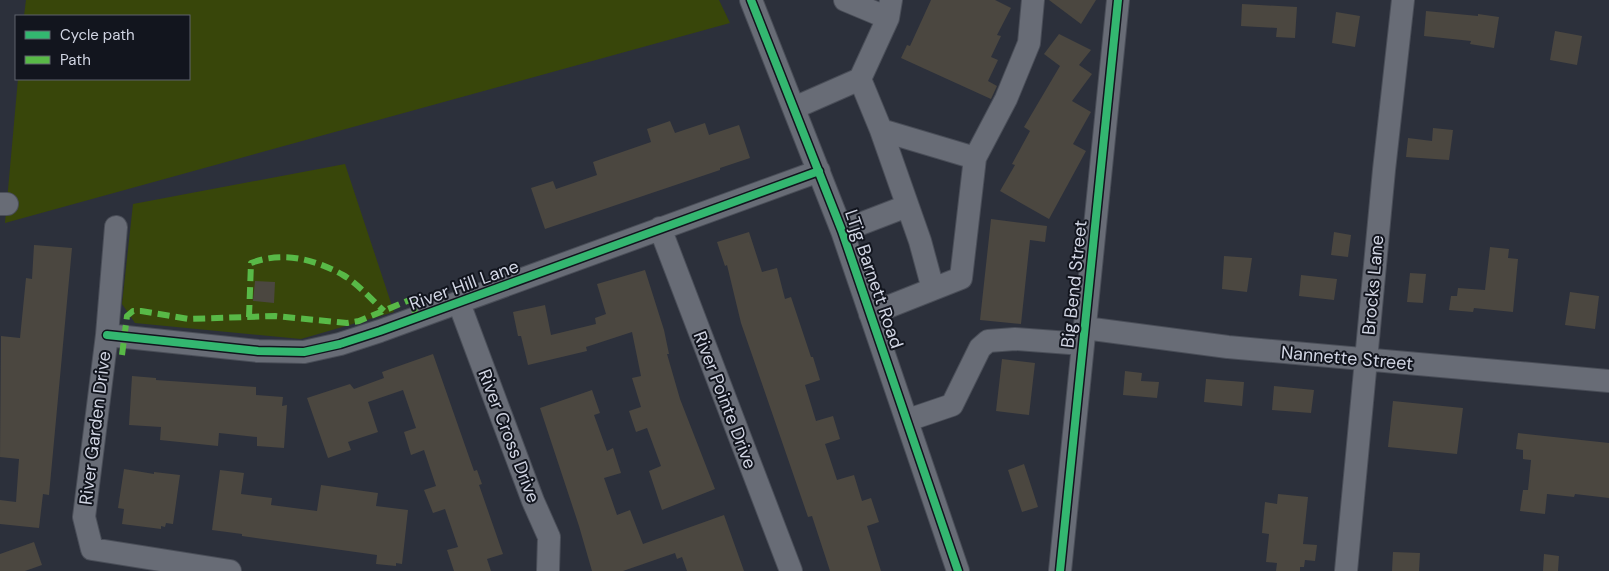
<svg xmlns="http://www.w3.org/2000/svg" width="1609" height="571" font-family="'DM Sans',sans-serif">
	<rect width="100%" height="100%" fill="#2c303b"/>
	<!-- green -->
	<path fill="#38460a" d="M 26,0 L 719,0 L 730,23 L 5,223 L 18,79 L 189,79 L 189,16 L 24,16 Z
		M 345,164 L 394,312 L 301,339 L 135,323 L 122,304 L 133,204 Z"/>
	<!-- building -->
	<path fill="#4b4740" d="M 931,0 L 995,0 L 1011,8 L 997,35 L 1001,36 L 991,57 L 998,60 L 988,81 L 997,86 L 991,99 L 901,58 L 907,45 L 910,46 Z
		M 1049,0 L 1096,0 L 1081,24 Z
		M 1242,4 L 1297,7 L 1295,38 L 1276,37 L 1277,28 L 1241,26 Z
		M 1426,11 L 1478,16 L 1478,14 L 1499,17 L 1494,48 L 1470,44 L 1471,41 L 1424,36 Z
		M 1336,12 L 1360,16 L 1355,47 L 1332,43 Z
		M 1555,31 L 1582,36 L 1577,65 L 1550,60 Z
		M 1059,34 L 1091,50 L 1079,65 L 1092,74 L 1072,101 L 1091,112 L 1073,144 L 1086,151 L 1049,219 L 1000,191 L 1015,165 L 1012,164 L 1030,131 L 1024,127 L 1060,66 L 1044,54 Z
		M 670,121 L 675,133 L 705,123 L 709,135 L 739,125 L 750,158 L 720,168 L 720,170 L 545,229 L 531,188 L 553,181 L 556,189 L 597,175 L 593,162 L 651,142 L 647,129 Z
		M 1433,128 L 1453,130 L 1449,160 L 1406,157 L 1408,138 L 1432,141 Z
		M 991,219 L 1047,226 L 1045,242 L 1030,240 L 1021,324 L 980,320 Z
		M 749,232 L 762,272 L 777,268 L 785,299 L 791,297 L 811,357 L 813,357 L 820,380 L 805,385 L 816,421 L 833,416 L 840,439 L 825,444 L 837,480 L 854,475 L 862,501 L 871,498 L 879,522 L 867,526 L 881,571 L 830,571 L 812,516 L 808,517 L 741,323 L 727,265 L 725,266 L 717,242 Z
		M 1334,232 L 1351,235 L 1348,257 L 1331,255 Z
		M 34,245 L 72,248 L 49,495 L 43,494 L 39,528 L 0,524 L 0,500 L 16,502 L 19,459 L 0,457 L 1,336 L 20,338 L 26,278 L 32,279 Z
		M 1490,247 L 1509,249 L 1508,258 L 1518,259 L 1513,312 L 1474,308 L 1473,312 L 1449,310 L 1451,296 L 1457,296 L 1458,288 L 1485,290 Z
		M 1224,256 L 1252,258 L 1247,292 L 1222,289 Z
		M 645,270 L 664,330 L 669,354 L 667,354 L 680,399 L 715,489 L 662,510 L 649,471 L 661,466 L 647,428 L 636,432 L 629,411 L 641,407 L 632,378 L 641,376 L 632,332 L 586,347 L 587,351 L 528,365 L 521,336 L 518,336 L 513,312 L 545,305 L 551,335 L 596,324 L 595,318 L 606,314 L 597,284 Z
		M 1410,273 L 1426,274 L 1423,303 L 1407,302 Z
		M 1301,275 L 1337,279 L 1334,300 L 1299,296 Z
		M 255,281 L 275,282 L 274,303 L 253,301 Z
		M 1570,292 L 1599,296 L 1595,329 L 1565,325 Z
		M 433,354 L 474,471 L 477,470 L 482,484 L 479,485 L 503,554 L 487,559 L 491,571 L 454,571 L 447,550 L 458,547 L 445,509 L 433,513 L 424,490 L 436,486 L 424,450 L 411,455 L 404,432 L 416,428 L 403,390 L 368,402 L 378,432 L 348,442 L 351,450 L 328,458 L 307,398 L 350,384 L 354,389 L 384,378 L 382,372 Z
		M 1002,359 L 1035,363 L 1029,415 L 996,411 Z
		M 1125,371 L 1142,373 L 1141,381 L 1159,382 L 1157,398 L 1123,395 Z
		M 132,376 L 156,378 L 156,380 L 256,387 L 256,395 L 283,397 L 282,406 L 287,405 L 284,448 L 257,446 L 257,437 L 219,433 L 218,446 L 160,440 L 161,427 L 129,425 Z
		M 1206,379 L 1244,382 L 1242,406 L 1204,402 Z
		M 1274,386 L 1314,390 L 1311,413 L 1272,410 Z
		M 592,390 L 600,413 L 594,415 L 607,451 L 613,448 L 621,473 L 604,478 L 617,515 L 630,510 L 643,544 L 724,515 L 744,571 L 687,571 L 682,557 L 677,559 L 675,553 L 623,571 L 592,571 L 579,526 L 540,408 Z
		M 1393,401 L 1463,408 L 1457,454 L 1388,447 Z
		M 1518,433 L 1609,443 L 1609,498 L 1575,494 L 1574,497 L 1547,494 L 1545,514 L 1520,511 L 1523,490 L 1528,490 L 1531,460 L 1523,459 L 1523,450 L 1516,449 Z
		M 1024,464 L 1038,507 L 1022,512 L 1008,470 Z
		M 124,469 L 154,474 L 154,472 L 180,475 L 173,524 L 166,523 L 165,527 L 161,526 L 161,529 L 122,524 L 124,509 L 118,508 Z
		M 220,470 L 244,473 L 241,494 L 272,498 L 271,505 L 317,511 L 321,485 L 378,493 L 376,506 L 408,510 L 402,564 L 396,563 L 396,566 L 376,564 L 377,555 L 242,536 L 242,534 L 212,530 Z
		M 1278,494 L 1308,497 L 1303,544 L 1317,545 L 1315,561 L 1305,560 L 1304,567 L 1300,567 L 1300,571 L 1276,571 L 1277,563 L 1266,562 L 1269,534 L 1262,533 L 1265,502 L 1277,504 Z
		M 34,542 L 42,565 L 25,571 L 0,571 L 0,554 Z
		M 1393,552 L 1420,553 L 1419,571 L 1392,571 Z
		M 1544,554 L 1559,556 L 1558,571 L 1543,571 Z"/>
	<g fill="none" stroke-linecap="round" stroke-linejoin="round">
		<!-- minor casing -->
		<g stroke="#4a4e58" stroke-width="24">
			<path id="minor" d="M 751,0 L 842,231 L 958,571
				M 845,0 L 888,18
				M 860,79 L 881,130 L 975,158
				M 794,108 L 860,79 L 888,18 L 891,0
				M 881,130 L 920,241 L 933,289
				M 0,204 L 7,204
				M 116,227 L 107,335 L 84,517 L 92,549 L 230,571
				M 660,228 L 791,571
				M 842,231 L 907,206
				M 459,303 L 533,501 L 549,537 L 548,571
				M 870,314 L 961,278 L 975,158 L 1006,99 L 1029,43 L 1033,0
				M 1085,328 L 1228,347 L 1609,381
				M 107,335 L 258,351 L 304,352 L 340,344 L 380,331 L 819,171
				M 908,420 L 952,405 L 980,348 L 988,341 L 1015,339 L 1083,344
				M 1060,571 L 1118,0
				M 1346,571 L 1384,170 L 1403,0"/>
		</g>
		<!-- minor -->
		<use href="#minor" stroke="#686c76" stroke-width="22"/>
		<!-- quiet -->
		<path stroke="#58b947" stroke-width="6" stroke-dasharray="12 6" stroke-linecap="butt" d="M 249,317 L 251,263 C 283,251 314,259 343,275 C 357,283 372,300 384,311
			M 122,355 L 127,316 L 133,311 L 141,311 L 189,319 L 275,316 L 347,323 L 359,321 L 412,299 L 416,318"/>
		<!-- cycleway casing -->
		<g stroke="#12151e" stroke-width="11">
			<path id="cycleway" d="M 751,0 L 842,231 L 958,571
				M 107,335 L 258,351 L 304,352 L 340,344 L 380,331 L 819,171
				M 1060,571 L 1118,0"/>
		</g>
		<!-- cycleway -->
		<use href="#cycleway" stroke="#33b770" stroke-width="8"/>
	</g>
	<g text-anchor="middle" stroke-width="4" stroke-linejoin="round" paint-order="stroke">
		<!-- street labels -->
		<g font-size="18" fill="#d1d5e3" stroke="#12151e">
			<text transform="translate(874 279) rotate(71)" y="6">LTjg Barnett Road</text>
			<text transform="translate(1074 284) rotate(-84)" y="6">Big Bend Street</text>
			<text transform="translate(464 285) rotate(-20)" y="6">River Hill Lane</text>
			<text transform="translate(1373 285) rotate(-85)" y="6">Brocks Lane</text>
			<text transform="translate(1347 358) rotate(5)" y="6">Nannette Street</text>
			<text transform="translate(725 400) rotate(69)" y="6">River Pointe Drive</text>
			<text transform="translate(95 428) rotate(-83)" y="6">River Garden Drive</text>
			<text transform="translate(509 436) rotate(69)" y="6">River Cross Drive</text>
		</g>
	</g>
	<!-- legend -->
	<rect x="15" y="15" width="175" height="65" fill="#12151e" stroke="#5e626d"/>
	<rect x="25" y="31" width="25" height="8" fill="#33b770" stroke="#5e626d"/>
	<text x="60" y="40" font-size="15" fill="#d1d5e3">Cycle path</text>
	<rect x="25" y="56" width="25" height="8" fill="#58b947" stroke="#5e626d"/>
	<text x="60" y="65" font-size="15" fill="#d1d5e3">Path</text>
</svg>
